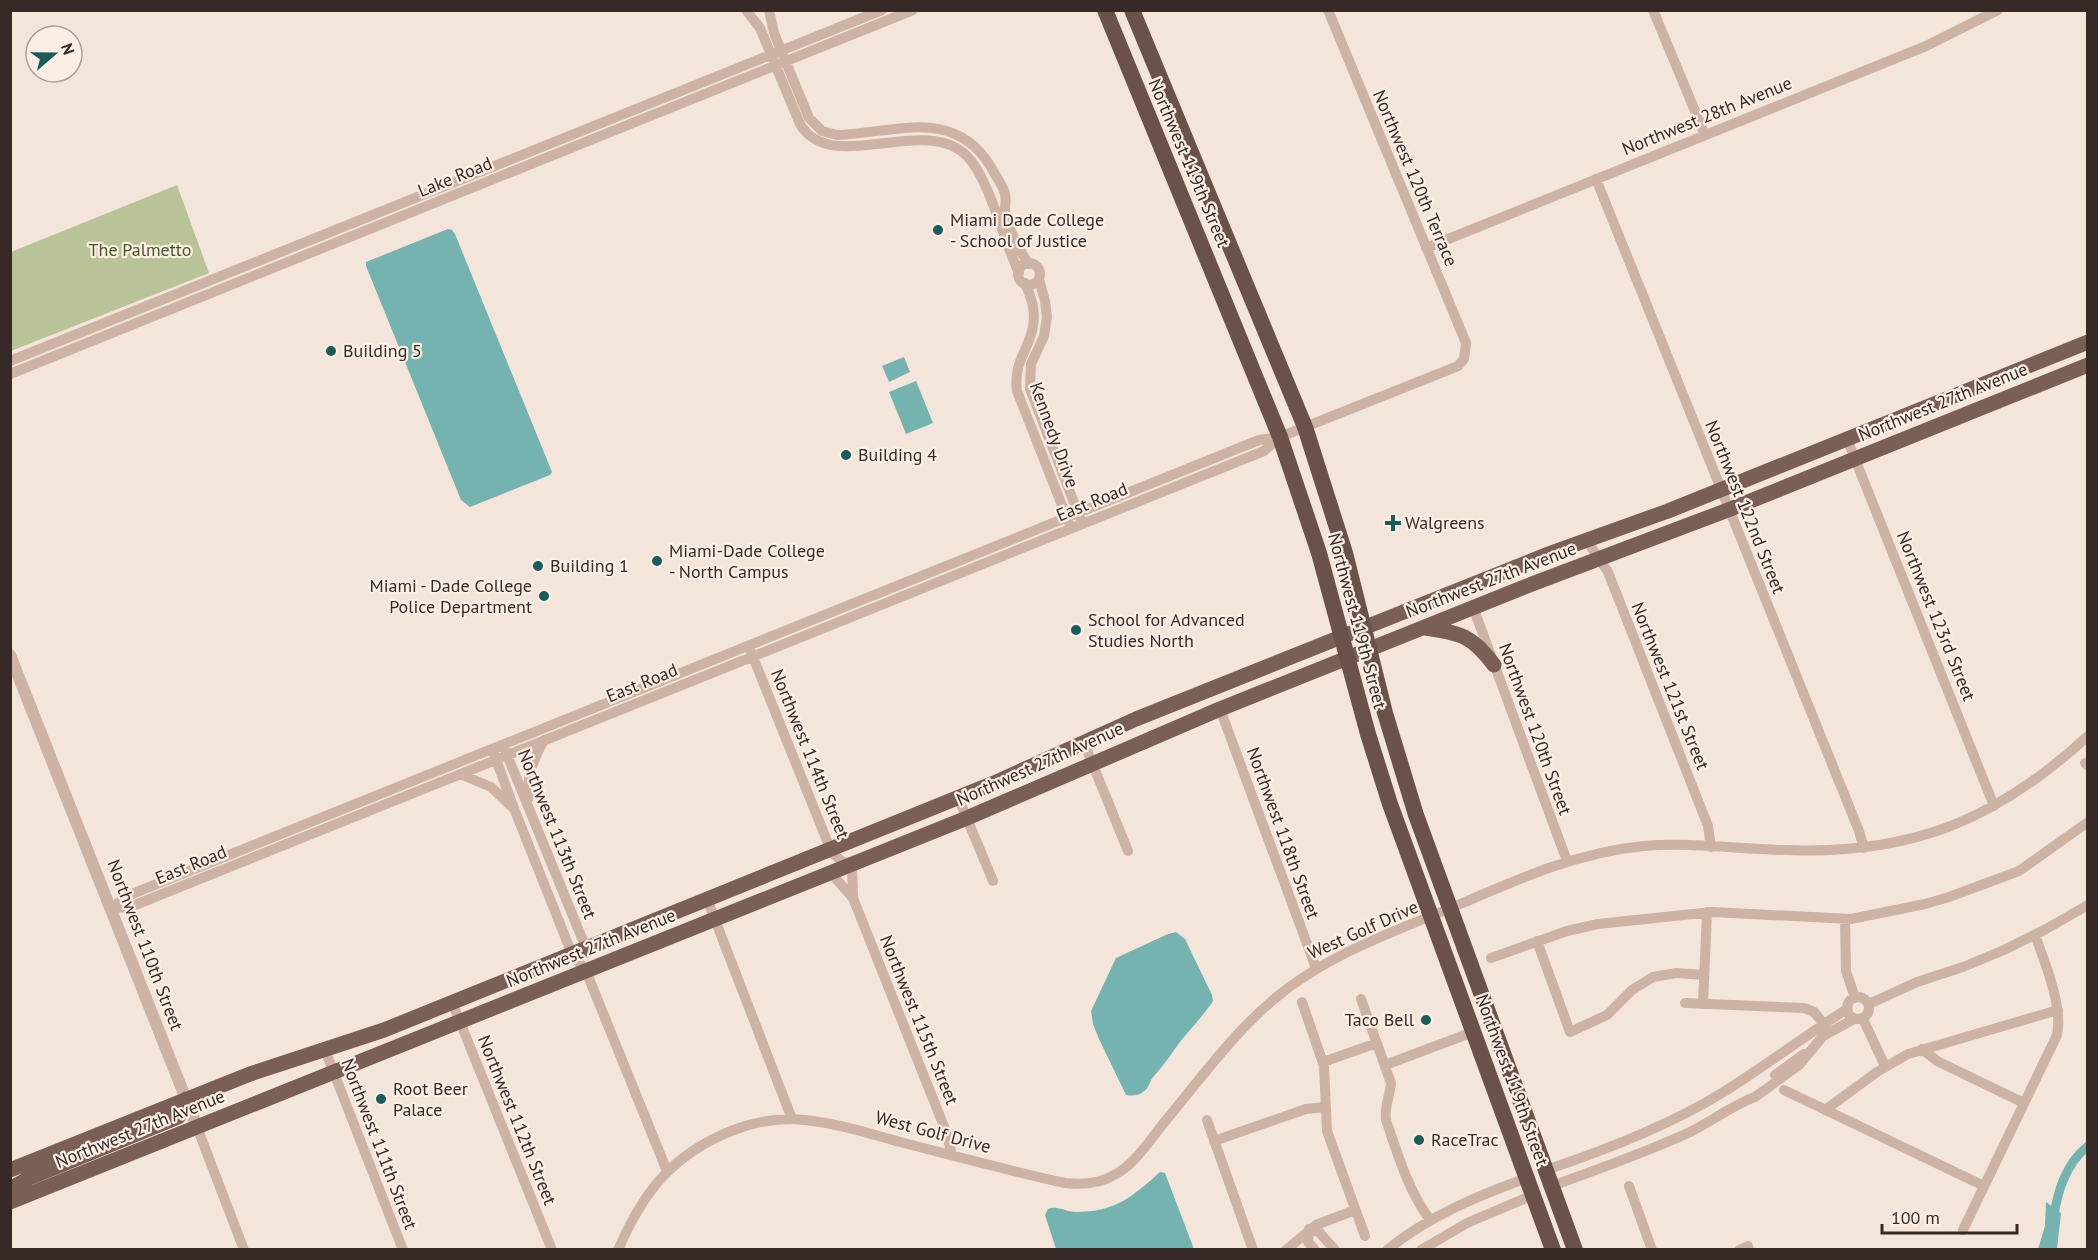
<svg xmlns="http://www.w3.org/2000/svg" width="2098" height="1260" font-family="'PT Sans',sans-serif">
	<rect width="100%" height="100%" fill="#f3e5d9"/>
	<!-- green -->
	<path fill="#b8c397" d="M 177,185 L 209,273 L 11,351 L 11,252 Z"/>
	<!-- water -->
	<path fill="#75b3b1" d="M 448,229 L 452,230 L 455,234 L 552,472 L 550,475 L 470,507 L 461,500 L 366,266 L 366,262 Z
		M 904,357 L 910,372 L 889,382 L 882,366 Z
		M 916,381 L 933,423 L 906,434 L 889,392 Z
		M 1176,932 L 1185,939 L 1212,995 L 1213,1001 C 1203,1016 1191,1028 1180,1042 C 1171,1054 1164,1065 1154,1076 C 1149,1081 1150,1087 1144,1091 C 1139,1096 1133,1096 1126,1095 L 1099,1039 L 1093,1024 L 1091,1011 L 1116,958 L 1168,934 Z
		M 1160,1172 L 1165,1173 L 1194,1249 L 1056,1249 L 1045,1215 L 1048,1209 C 1057,1205 1066,1212 1076,1212 C 1115,1212 1132,1197 1160,1172 Z
		M 2046,1202 L 2061,1213 L 2057,1249 L 2038,1249 L 2045,1226 Z"/>
	<g fill="none" stroke-linecap="round" stroke-linejoin="round">
		<!-- canal -->
		<path stroke="#75b3b1" stroke-width="9" d="M 2053,1221 C 2057,1193 2065,1164 2088,1146"/>
		<!-- minor -->
		<path stroke="#ccb3a4" stroke-width="10" d="M 746,10 L 760,28 L 800,124 C 831,177 924,113 967,156 C 989,178 1004,242 1019,273
			M 769,10 L 774,33 L 809,118 L 822,131 L 837,135 C 894,133 954,106 991,167 C 995,175 1001,183 1004,191 C 1007,198 1005,203 1005,210 C 1006,223 1020,253 1029,264
			M 1653,10 L 1705,135
			M 1596,179 L 1859,831 L 1864,848
			M 1426,248 L 1926,46 L 1998,10
			M1018 274a11 11 0 1 1 22 0a11 11 0 1 1-22 0Z
			M 1039,279 L 1045,301 L 1047,317 L 1044,336 L 1031,364 L 1030,389 L 1080,518
			M 1025,283 C 1031,297 1036,310 1033,326 C 1029,351 1013,361 1017,391 L 1069,523
			M 10,361 L 882,10
			M 10,374 L 913,10
			M 1847,439 L 1994,806
			M 1587,541 L 1608,572 L 1708,826 L 1711,847
			M 1473,607 L 1567,861
			M 751,652 L 832,853 L 843,862 L 852,863 L 853,898
			M 1220,709 L 1316,968
			M 1084,743 L 1128,851
			M 505,750 L 586,948 L 586,953
			M 494,754 L 515,811 L 572,954 L 586,971 L 667,1171
			M 2085,763 L 2088,766
			M 460,774 L 491,787 L 512,807
			M 958,797 L 993,881
			M 528,799 C 527,776 533,760 544,740
			M 830,872 L 853,898 L 945,1129 L 952,1155
			M 707,899 L 792,1119
			M 112,908 L 127,896 L 1259,440 L 1280,437 L 1458,366 L 1464,359 L 1466,343 L 1328,10
			M 112,908 L 130,907 L 1264,451 L 1280,437
			M 1845,919 L 1846,971 L 1855,998
			M 1537,941 L 1570,1032 L 1607,1015 L 1632,990 L 1653,977 L 1676,973 L 1704,975
			M 1491,958 L 1567,931 L 1598,924 L 1712,912 L 1851,919 L 1925,904 L 1949,897 L 2019,871 L 2088,822
			M1847 1008a11 11 0 1 1 22 0a11 11 0 1 1-22 0Z
			M 1361,999 L 1391,1083 C 1390,1096 1384,1107 1386,1120 C 1398,1155 1408,1190 1430,1220
			M 452,1002 L 552,1250
			M 1302,1002 L 1324,1066 L 1327,1131 L 1365,1236
			M 1685,1003 L 1804,1008 L 1814,1012 L 1824,1024
			M 1703,1004 L 1707,912
			M 1869,1004 L 1917,982 L 1963,967 L 2004,950 L 2046,929 L 2088,905
			M 1863,1019 L 1885,1066
			M 1922,1049 L 1937,1061 L 2024,1103
			M 325,1050 L 403,1250
			M 1323,1062 L 1377,1043
			M 1385,1065 L 1473,1032
			M 1775,1075 L 1804,1054
			M 1784,1090 L 1984,1186
			M 1825,1110 L 1877,1072 L 1908,1054 L 2058,1010
			M 1207,1120 L 1253,1250
			M 197,1127 L 244,1250
			M 1214,1141 L 1306,1109 L 1325,1107
			M 1546,1170 C 1606,1150 1668,1126 1722,1093 C 1765,1066 1805,1036 1847,1009
			M 1552,1186 C 1598,1169 1645,1153 1690,1132 C 1710,1122 1735,1104 1755,1097 L 1799,1065 L 1823,1036 L 1854,1019
			M 1629,1186 L 1652,1250
			M 1963,1230 L 2057,1035 C 2063,1006 2045,963 2035,935
			M 618,1250 C 643,1192 672,1155 731,1131 C 751,1123 772,1119 793,1119 C 830,1121 865,1132 900,1142 C 955,1156 1010,1171 1065,1183 C 1082,1185 1100,1184 1116,1174 C 1137,1162 1152,1137 1167,1119 C 1201,1078 1232,1035 1273,1000 C 1328,953 1399,930 1465,902 C 1523,877 1580,852 1644,846 C 1690,842 1738,849 1784,850 C 1911,855 1995,821 2088,736
			M 1286,1250 L 1316,1225 L 1355,1210
			M 1315,1250 L 1308,1242 L 1309,1229 L 1319,1232 L 1335,1250
			M 1387,1250 C 1429,1216 1477,1196 1527,1178
			M 1421,1250 L 1467,1223 L 1533,1195
			M 1739,1250 L 1748,1246 L 1749,1250"/>
		<!-- tertiary -->
		<path stroke="#ccb3a4" stroke-width="12" d="M 10,655 L 197,1127"/>
		<!-- primary -->
		<path stroke="#7a5f56" stroke-width="15" d="M 1425,628 C 1460,633 1472,635 1494,665
			M 10,1170 L 250,1074 L 384,1030 L 994,783 L 1136,719 L 1551,553 L 1668,511 L 2088,342
			M 10,1189 L 29,1178 L 178,1117 L 186,1106 L 186,1099
			M 10,1202 L 967,818 L 1220,709 L 1532,584 L 1728,510 L 2088,365"/>
		<!-- trunk -->
		<path stroke="#6a5149" stroke-width="16" d="M 1105,10 L 1280,437 L 1319,553 L 1368,734 L 1390,804 L 1553,1250
			M 1132,10 L 1305,427 L 1345,553 L 1385,713 L 1416,815 L 1575,1250"/>
	</g>
	<!-- markers -->
	<g fill="#185c5b" stroke="#fbefe5" stroke-width="2">
		<circle cx="938" cy="230" r="6"/>
		<circle cx="331" cy="351" r="6"/>
		<circle cx="846" cy="455" r="6"/>
		<path d="M1390 514h6v6h6v6h-6v6h-6v-6h-6v-6h6z"/>
		<circle cx="657" cy="561" r="6"/>
		<circle cx="538" cy="566" r="6"/>
		<circle cx="544" cy="596" r="6"/>
		<circle cx="1076" cy="630" r="6"/>
		<circle cx="1426" cy="1020" r="6"/>
		<circle cx="381" cy="1099" r="6"/>
		<circle cx="1419" cy="1140" r="6"/>
	</g>
	<g text-anchor="middle" stroke-width="4.5" stroke-linejoin="round" paint-order="stroke">
		<!-- street labels -->
		<g font-size="18" fill="#372a26" stroke="#fbefe5">
			<text transform="translate(1707 116) rotate(-22)" y="6">Northwest 28th Avenue</text>
			<text transform="translate(1189 163) rotate(67)" y="6">Northwest 119th Street</text>
			<text transform="translate(455 177) rotate(-22)" y="6">Lake Road</text>
			<text transform="translate(1415 178) rotate(67)" y="6">Northwest 120th Terrace</text>
			<text transform="translate(1943 402) rotate(-22)" y="6">Northwest 27th Avenue</text>
			<text transform="translate(1054 435) rotate(70)" y="6">Kennedy Drive</text>
			<text transform="translate(1092 502) rotate(-22)" y="6">East Road</text>
			<text transform="translate(1745 507) rotate(68)" y="6">Northwest 122nd Street</text>
			<text transform="translate(1491 580) rotate(-21)" y="6">Northwest 27th Avenue</text>
			<text transform="translate(1936 616) rotate(68)" y="6">Northwest 123rd Street</text>
			<text transform="translate(1357 621) rotate(75)" y="6">Northwest 119th Street</text>
			<text transform="translate(642 683) rotate(-22)" y="6">East Road</text>
			<text transform="translate(1670 686) rotate(68)" y="6">Northwest 121st Street</text>
			<text transform="translate(1535 729) rotate(70)" y="6">Northwest 120th Street</text>
			<text transform="translate(810 754) rotate(68)" y="6">Northwest 114th Street</text>
			<text transform="translate(1040 764) rotate(-24)" y="6">Northwest 27th Avenue</text>
			<text transform="translate(1283 833) rotate(70)" y="6">Northwest 118th Street</text>
			<text transform="translate(557 834) rotate(68)" y="6">Northwest 113th Street</text>
			<text transform="translate(191 865) rotate(-22)" y="6">East Road</text>
			<text transform="translate(1363 930) rotate(-24)" y="6">West Golf Drive</text>
			<text transform="translate(145 945) rotate(69)" y="6">Northwest 110th Street</text>
			<text transform="translate(591 948) rotate(-22)" y="6">Northwest 27th Avenue</text>
			<text transform="translate(919 1020) rotate(68)" y="6">Northwest 115th Street</text>
			<text transform="translate(1512 1080) rotate(70)" y="6">Northwest 119th Street</text>
			<text transform="translate(517 1120) rotate(68)" y="6">Northwest 112th Street</text>
			<text transform="translate(140 1129) rotate(-22)" y="6">Northwest 27th Avenue</text>
			<text transform="translate(933 1132) rotate(15)" y="6">West Golf Drive</text>
			<text transform="translate(379 1144) rotate(69)" y="6">Northwest 111th Street</text>
		</g>
		<!-- poi labels -->
		<g font-size="18" fill="#372a26" stroke="#fbefe5" text-anchor="start">
			<text x="950" y="226">Miami Dade College<tspan x="950" dy="21">- School of Justice</tspan></text>
			<text x="343" y="357">Building 5</text>
			<text x="858" y="461">Building 4</text>
			<text x="1405" y="529">Walgreens</text>
			<text x="669" y="557">Miami-Dade College<tspan x="669" dy="21">- North Campus</tspan></text>
			<text x="550" y="572">Building 1</text>
			<text x="532" y="592" text-anchor="end">Miami - Dade College<tspan x="532" dy="21">Police Department</tspan></text>
			<text x="1088" y="626">School for Advanced<tspan x="1088" dy="21">Studies North</tspan></text>
			<text x="1414" y="1026" text-anchor="end">Taco Bell</text>
			<text x="393" y="1095">Root Beer<tspan x="393" dy="21">Palace</tspan></text>
			<text x="1431" y="1146">RaceTrac</text>
		</g>
		<!-- park labels -->
		<g font-size="18" fill="#495728" stroke="#fbefe5">
			<text x="140" y="256">The Palmetto</text>
		</g>
	</g>
	<!-- border -->
	<rect width="2098" height="1260" fill="none" stroke="#372a26" stroke-width="24"/>
	<!-- north arrow -->
	<g transform="translate(54 54) rotate(70)"><circle r="28" fill="#fbefe5" stroke="#ada099" stroke-width="1.5"/>
	<path d="M0-4.5L10 22L0 15L-10 22Z" fill="#185c5b"/>
	<text y="-9" font-size="16" font-weight="bold" text-anchor="middle" fill="#372a26">N</text>
	</g>
	<!-- scale -->
	<path d="M1882 1224v9h135v-9" fill="none" stroke="#372a26" stroke-width="3"/>
	<text x="1891" y="1224" font-size="18" fill="#372a26" stroke="#fbefe5" stroke-width="4.5" paint-order="stroke">100 m</text>
</svg>
